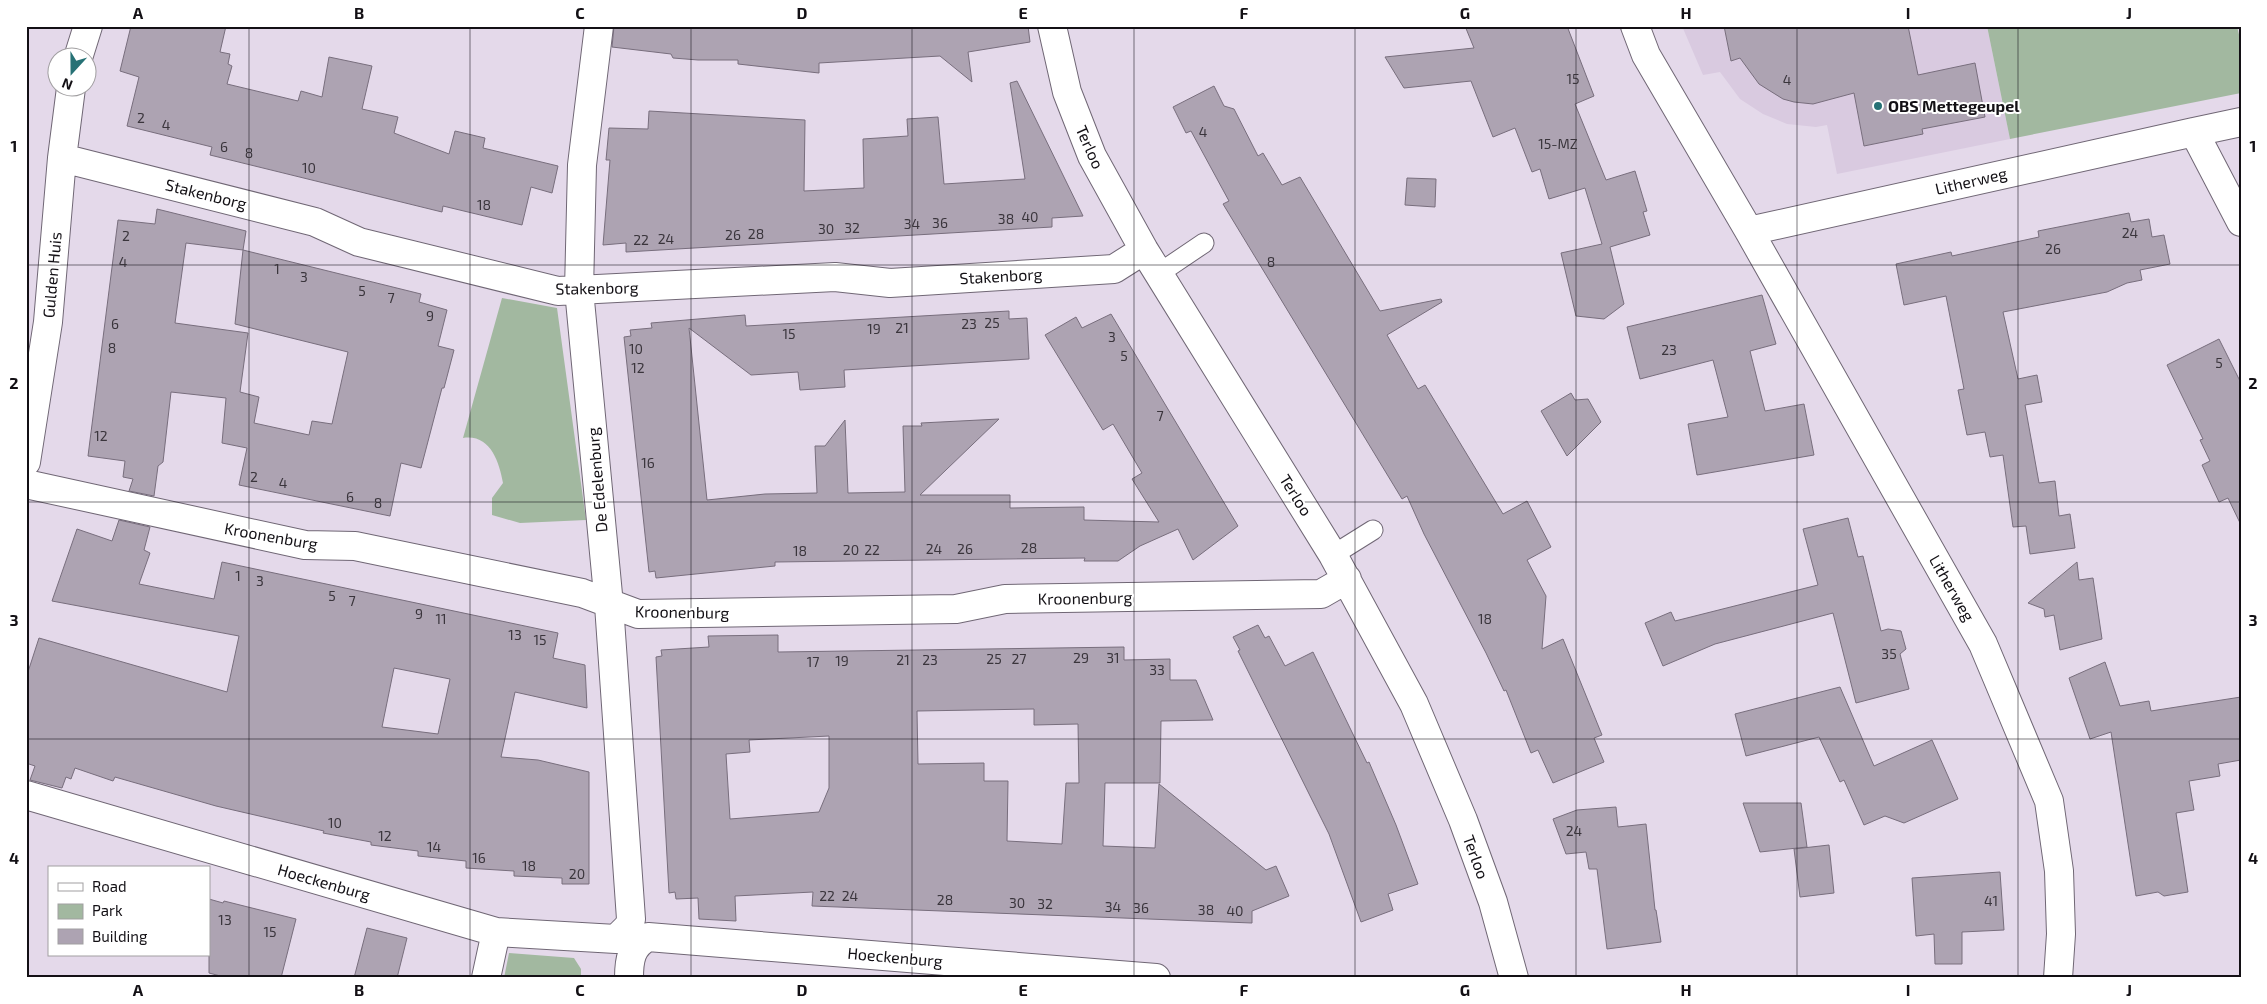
<svg xmlns="http://www.w3.org/2000/svg" width="2267" height="1004" font-family="'Exo 2',sans-serif">
	<rect width="100%" height="100%" fill="#e4d9ea"/>
	<!-- built -->
	<path fill="#d9cae0" d="M 1682,26 L 1987,26 L 2010,139 L 1837,174 L 1827,125 L 1816,127 L 1787,124 L 1763,114 L 1740,99 L 1720,72 L 1703,75 Z"/>
	<!-- green -->
	<path fill="#a2b8a0" d="M 1987,26 L 2237,26 L 2241,43 L 2241,93 L 2010,139 Z
		M 502,298 L 557,308 L 586,520 L 520,523 L 492,515 L 492,498 L 503,483 C 499,461 490,434 463,438 Z
		M 509,953 L 574,958 L 581,969 L 581,978 L 504,978 Z"/>
	<!-- building -->
	<path fill="#ada3b2" stroke="#786e7d" fill-rule="evenodd" d="M 131,26 L 226,26 L 220,52 L 230,54 L 228,64 L 232,66 L 227,84 L 298,101 L 301,91 L 322,97 L 329,57 L 372,66 L 362,109 L 398,117 L 394,133 L 449,154 L 455,131 L 485,138 L 483,148 L 558,166 L 552,193 L 531,187 L 522,225 L 443,206 L 442,212 L 210,155 L 212,147 L 127,126 L 139,77 L 120,71 Z
		M 614,26 L 1028,26 L 1030,42 L 968,52 L 972,82 L 940,56 L 819,63 L 819,73 L 738,64 L 738,60 L 698,60 L 673,58 L 671,54 L 612,47 Z
		M 1465,26 L 1567,26 L 1594,96 L 1575,104 L 1606,180 L 1635,171 L 1647,211 L 1643,212 L 1650,235 L 1610,247 L 1624,304 L 1604,319 L 1576,316 L 1561,253 L 1602,244 L 1585,188 L 1549,199 L 1540,169 L 1532,172 L 1515,128 L 1493,137 L 1471,81 L 1404,88 L 1385,57 L 1474,48 Z
		M 1724,26 L 1908,26 L 1918,75 L 1975,63 L 1985,117 L 1922,129 L 1923,134 L 1864,146 L 1854,93 L 1813,104 L 1794,102 L 1783,99 L 1759,84 L 1740,58 L 1731,61 Z
		M 1017,81 L 1083,216 L 1052,218 L 1052,227 L 626,252 L 626,243 L 603,245 L 610,160 L 606,160 L 609,128 L 648,129 L 649,111 L 805,120 L 804,191 L 864,188 L 863,139 L 908,136 L 907,119 L 938,117 L 944,184 L 1025,179 L 1010,83 Z
		M 1214,86 L 1224,106 L 1234,109 L 1258,156 L 1263,153 L 1282,185 L 1300,177 L 1380,311 L 1441,299 L 1442,302 L 1387,335 L 1418,389 L 1425,385 L 1503,514 L 1527,501 L 1551,547 L 1527,560 L 1546,596 L 1542,649 L 1563,639 L 1602,735 L 1594,738 L 1604,762 L 1553,783 L 1538,750 L 1531,753 L 1506,690 L 1504,691 L 1486,653 L 1424,534 L 1407,496 L 1402,499 L 1223,204 L 1229,201 L 1191,131 L 1186,133 L 1173,107 Z
		M 1407,178 L 1436,179 L 1435,207 L 1405,205 Z
		M 157,209 L 246,231 L 243,250 L 421,294 L 419,302 L 447,310 L 438,346 L 454,350 L 444,388 L 442,388 L 421,468 L 401,463 L 390,516 L 239,485 L 247,448 L 222,443 L 226,398 L 171,392 L 163,462 L 158,466 L 154,496 L 129,491 L 133,479 L 123,477 L 125,461 L 88,456 L 118,220 L 155,224 ZM 186,243 L 243,250 L 235,324 L 348,352 L 332,424 L 312,421 L 309,435 L 254,423 L 259,397 L 240,392 L 248,333 L 175,323 Z
		M 2129,213 L 2131,222 L 2149,219 L 2152,237 L 2164,235 L 2170,264 L 2140,270 L 2142,280 L 2127,283 L 2107,292 L 2003,312 L 2018,379 L 2037,375 L 2042,402 L 2025,405 L 2039,483 L 2055,481 L 2059,516 L 2070,514 L 2075,548 L 2030,554 L 2026,526 L 2013,527 L 2003,455 L 1990,457 L 1985,432 L 1967,435 L 1958,390 L 1964,389 L 1946,296 L 1904,305 L 1896,264 L 1951,252 L 1952,256 L 2039,237 L 2038,231 Z
		M 1762,295 L 1776,344 L 1750,351 L 1765,411 L 1804,404 L 1814,455 L 1697,475 L 1688,424 L 1728,417 L 1713,360 L 1640,379 L 1627,327 Z
		M 1009,311 L 1009,319 L 1027,318 L 1029,359 L 844,370 L 845,387 L 800,390 L 798,372 L 751,375 L 689,328 L 707,500 L 765,494 L 817,493 L 815,446 L 825,446 L 845,420 L 848,493 L 905,492 L 903,426 L 922,426 L 921,423 L 999,419 L 920,495 L 1010,495 L 1010,508 L 1084,507 L 1084,520 L 1159,522 L 1132,479 L 1142,473 L 1113,424 L 1103,430 L 1045,335 L 1076,317 L 1082,328 L 1111,314 L 1238,526 L 1193,560 L 1178,529 L 1140,546 L 1118,561 L 1084,561 L 1085,558 L 775,562 L 775,566 L 656,578 L 655,571 L 649,572 L 624,337 L 631,336 L 630,330 L 652,328 L 651,323 L 745,315 L 746,326 Z
		M 2219,339 L 2241,383 L 2241,525 L 2228,498 L 2219,502 L 2202,465 L 2210,461 L 2200,440 L 2203,439 L 2167,365 Z
		M 1571,393 L 1575,400 L 1588,399 L 1601,422 L 1567,456 L 1541,411 Z
		M 1848,518 L 1858,557 L 1863,556 L 1881,631 L 1888,629 L 1901,631 L 1906,649 L 1900,654 L 1909,689 L 1856,703 L 1833,613 L 1715,644 L 1663,666 L 1645,623 L 1671,612 L 1675,621 L 1818,585 L 1803,529 Z
		M 119,520 L 150,527 L 144,550 L 150,553 L 139,584 L 214,599 L 222,562 L 558,633 L 553,658 L 585,665 L 587,708 L 515,692 L 501,757 L 538,760 L 589,772 L 589,884 L 562,884 L 562,878 L 514,876 L 514,871 L 466,868 L 466,861 L 418,856 L 418,851 L 371,845 L 371,842 L 323,833 L 324,831 L 216,806 L 115,777 L 113,781 L 75,768 L 71,779 L 66,777 L 62,788 L 30,780 L 35,766 L 26,763 L 26,678 L 39,638 L 227,692 L 239,636 L 52,601 L 77,529 L 112,541 ZM 394,668 L 450,679 L 438,734 L 382,727 Z
		M 2077,562 L 2079,580 L 2093,578 L 2102,639 L 2060,650 L 2054,615 L 2045,617 L 2044,609 L 2028,603 Z
		M 1258,625 L 1265,638 L 1269,636 L 1285,666 L 1313,652 L 1367,763 L 1369,762 L 1396,825 L 1418,884 L 1388,894 L 1393,910 L 1361,922 L 1329,834 L 1238,651 L 1240,650 L 1233,637 Z
		M 778,635 L 778,652 L 1124,647 L 1124,660 L 1170,659 L 1170,680 L 1196,680 L 1213,720 L 1161,721 L 1160,783 L 1105,783 L 1103,846 L 1155,848 L 1159,784 L 1266,870 L 1276,866 L 1289,896 L 1252,911 L 1252,923 L 812,906 L 813,892 L 735,896 L 736,921 L 699,919 L 698,898 L 676,899 L 675,892 L 669,893 L 656,657 L 662,656 L 661,650 L 709,647 L 708,636 ZM 1034,709 L 1034,725 L 1078,724 L 1079,783 L 1066,783 L 1062,844 L 1007,841 L 1008,781 L 984,781 L 984,763 L 918,764 L 917,711 ZM 829,736 L 829,788 L 819,812 L 730,819 L 726,754 L 750,752 L 749,740 Z
		M 2105,662 L 2120,706 L 2149,701 L 2151,711 L 2241,697 L 2241,760 L 2218,764 L 2220,776 L 2189,781 L 2194,810 L 2176,813 L 2188,892 L 2164,896 L 2158,892 L 2136,896 L 2111,732 L 2090,739 L 2069,678 Z
		M 1840,687 L 1874,766 L 1932,740 L 1958,799 L 1904,823 L 1885,816 L 1864,825 L 1844,780 L 1840,782 L 1819,737 L 1746,756 L 1735,714 Z
		M 1743,803 L 1801,803 L 1807,847 L 1760,852 Z
		M 1616,807 L 1618,827 L 1646,824 L 1655,910 L 1656,910 L 1661,942 L 1607,949 L 1597,869 L 1589,869 L 1586,852 L 1566,854 L 1553,819 L 1577,810 Z
		M 1829,845 L 1834,893 L 1800,897 L 1794,849 Z
		M 2000,872 L 2004,930 L 1962,932 L 1962,964 L 1935,964 L 1934,934 L 1916,936 L 1912,878 Z
		M 209,899 L 223,903 L 224,901 L 296,919 L 281,978 L 228,978 L 209,973 Z
		M 367,928 L 407,938 L 397,978 L 354,978 Z"/>
	<g fill="none" stroke-linecap="round" stroke-linejoin="round">
		<!-- lane casing -->
		<g stroke="#706775" stroke-width="21">
			<path id="lane" d="M 1158,274 L 1204,243
				M 1333,555 L 1373,530"/>
		</g>
		<!-- street casing -->
		<g stroke="#706775" stroke-width="30">
			<path id="street" d="M 1052,26 L 1067,92 L 1092,156 L 1144,250 L 1333,555 L 1414,704 L 1463,820 L 1493,902 L 1514,978
				M 1635,26 L 1646,55 L 1749,231 L 1983,644 L 2049,801 L 2059,871 L 2061,934 L 2058,978
				M 78,58 L 88,26
				M 2241,122 L 2194,132 L 2241,222
				M 62,158 L 315,222 L 359,242 L 558,291 L 835,277 L 890,283 L 1114,269 L 1144,250
				M 1749,231 L 2194,132
				M 26,462 L 48,322 L 62,158 L 71,88
				M 26,484 L 305,545 L 355,546 L 582,593 L 638,614 L 956,609 L 1005,599 L 1321,594 L 1347,579
				M 26,795 L 496,932 L 616,939 L 629,926 L 631,919 L 609,605 L 579,290 L 582,165 L 599,26
				M 486,978 L 496,932
				M 629,978 C 629,960 631,946 648,937 L 1156,978"/>
		</g>
		<!-- lane -->
		<use href="#lane" stroke="#fff" stroke-width="19"/>
		<!-- street -->
		<use href="#street" stroke="#fff" stroke-width="28"/>
	</g>
	<!-- grid -->
	<path fill="none" stroke="#131015" stroke-width="1" stroke-opacity="0.55" d="M 249,26 L 249,978M 470,26 L 470,978M 691,26 L 691,978M 912,26 L 912,978M 1134,26 L 1134,978M 1355,26 L 1355,978M 1576,26 L 1576,978M 1797,26 L 1797,978M 2018,26 L 2018,978M 26,265 L 2241,265M 26,502 L 2241,502M 26,739 L 2241,739"/>
	<!-- markers -->
	<circle fill="#267175" stroke="#fff" stroke-width="2" cx="1878" cy="106" r="5"/>
	<g text-anchor="middle" stroke-width="4" stroke-linejoin="round" paint-order="stroke">
		<!-- number labels -->
		<g font-size="14" fill="#3a353c">
			<text x="1573" y="84">15</text>
			<text x="1787" y="85">4</text>
			<text x="141" y="123">2</text>
			<text x="166" y="130">4</text>
			<text x="1203" y="137">4</text>
			<text x="1558" y="149">15-MZ</text>
			<text x="224" y="152">6</text>
			<text x="249" y="158">8</text>
			<text x="309" y="173">10</text>
			<text x="484" y="210">18</text>
			<text x="1030" y="222">40</text>
			<text x="1006" y="224">38</text>
			<text x="940" y="228">36</text>
			<text x="912" y="229">34</text>
			<text x="852" y="233">32</text>
			<text x="826" y="234">30</text>
			<text x="2130" y="238">24</text>
			<text x="756" y="239">28</text>
			<text x="733" y="240">26</text>
			<text x="126" y="241">2</text>
			<text x="666" y="244">24</text>
			<text x="641" y="245">22</text>
			<text x="2053" y="254">26</text>
			<text x="123" y="267">4</text>
			<text x="1271" y="267">8</text>
			<text x="277" y="274">1</text>
			<text x="304" y="282">3</text>
			<text x="362" y="296">5</text>
			<text x="391" y="303">7</text>
			<text x="430" y="321">9</text>
			<text x="992" y="328">25</text>
			<text x="115" y="329">6</text>
			<text x="969" y="329">23</text>
			<text x="902" y="333">21</text>
			<text x="874" y="334">19</text>
			<text x="789" y="339">15</text>
			<text x="1112" y="342">3</text>
			<text x="112" y="353">8</text>
			<text x="636" y="354">10</text>
			<text x="1669" y="355">23</text>
			<text x="1124" y="361">5</text>
			<text x="2219" y="368">5</text>
			<text x="638" y="373">12</text>
			<text x="1160" y="421">7</text>
			<text x="101" y="441">12</text>
			<text x="648" y="468">16</text>
			<text x="254" y="482">2</text>
			<text x="283" y="488">4</text>
			<text x="350" y="502">6</text>
			<text x="378" y="508">8</text>
			<text x="1029" y="553">28</text>
			<text x="934" y="554">24</text>
			<text x="965" y="554">26</text>
			<text x="851" y="555">20</text>
			<text x="872" y="555">22</text>
			<text x="800" y="556">18</text>
			<text x="238" y="581">1</text>
			<text x="260" y="586">3</text>
			<text x="332" y="601">5</text>
			<text x="352" y="606">7</text>
			<text x="419" y="619">9</text>
			<text x="441" y="624">11</text>
			<text x="1485" y="624">18</text>
			<text x="515" y="640">13</text>
			<text x="540" y="645">15</text>
			<text x="1889" y="659">35</text>
			<text x="1081" y="663">29</text>
			<text x="1113" y="663">31</text>
			<text x="994" y="664">25</text>
			<text x="1019" y="664">27</text>
			<text x="903" y="665">21</text>
			<text x="930" y="665">23</text>
			<text x="842" y="666">19</text>
			<text x="813" y="667">17</text>
			<text x="1157" y="675">33</text>
			<text x="335" y="828">10</text>
			<text x="1574" y="836">24</text>
			<text x="385" y="841">12</text>
			<text x="434" y="852">14</text>
			<text x="479" y="863">16</text>
			<text x="529" y="871">18</text>
			<text x="577" y="879">20</text>
			<text x="827" y="901">22</text>
			<text x="850" y="901">24</text>
			<text x="945" y="905">28</text>
			<text x="1991" y="906">41</text>
			<text x="1017" y="908">30</text>
			<text x="1045" y="909">32</text>
			<text x="1113" y="912">34</text>
			<text x="1141" y="913">36</text>
			<text x="1206" y="915">38</text>
			<text x="1235" y="916">40</text>
			<text x="225" y="925">13</text>
			<text x="270" y="937">15</text>
		</g>
		<!-- poi labels -->
		<g font-size="16" font-weight="bold" fill="#131015" stroke="#fff" text-anchor="start">
			<text x="1888" y="112">OBS Mettegeupel</text>
		</g>
		<!-- street labels -->
		<g font-size="16" fill="#131015" stroke="#fff">
			<text transform="translate(1090 147) rotate(66)" y="6">Terloo</text>
			<text transform="translate(1971 181) rotate(-13)" y="6">Litherweg</text>
			<text transform="translate(206 194) rotate(14)" y="6">Stakenborg</text>
			<text transform="translate(52 275) rotate(-85)" y="6">Gulden Huis</text>
			<text transform="translate(1001 276) rotate(-3)" y="6">Stakenborg</text>
			<text transform="translate(597 288) rotate(-1)" y="6">Stakenborg</text>
			<text transform="translate(597 480) rotate(-95)" y="6">De Edelenburg</text>
			<text transform="translate(1296 495) rotate(58)" y="6">Terloo</text>
			<text transform="translate(271 536) rotate(10)" y="6">Kroonenburg</text>
			<text transform="translate(1952 588) rotate(60)" y="6">Litherweg</text>
			<text transform="translate(1085 598) rotate(-1)" y="6">Kroonenburg</text>
			<text transform="translate(682 612) rotate(1)" y="6">Kroonenburg</text>
			<text transform="translate(1476 857) rotate(70)" y="6">Terloo</text>
			<text transform="translate(324 882) rotate(16)" y="6">Hoeckenburg</text>
			<text transform="translate(895 957) rotate(5)" y="6">Hoeckenburg</text>
		</g>
	</g>
	<!-- border -->
	<rect width="2267" height="1004" fill="none" stroke="#ffffff" stroke-width="55"/>
	<!-- legend -->
	<rect x="48" y="866" width="162" height="90" fill="#ffffff" stroke="#a19fa1"/>
	<rect x="58" y="883" width="25" height="8" fill="#ffffff" stroke="#a19fa1"/>
	<text x="92" y="892" font-size="15" fill="#131015">Road</text>
	<rect x="58" y="904" width="25" height="15" fill="#a2b8a0" stroke="#a19fa1"/>
	<text x="92" y="916" font-size="15" fill="#131015">Park</text>
	<rect x="58" y="929" width="25" height="15" fill="#ada3b2" stroke="#a19fa1"/>
	<text x="92" y="942" font-size="15" fill="#131015">Building</text>
	<!-- north arrow -->
	<g transform="translate(72 72) rotate(201)"><circle r="24" fill="#ffffff" stroke="#a19fa1"/>
	<path d="M0-4L9 19L0 12L-9 19Z" fill="#267175"/>
	<text y="-8" font-size="14" font-weight="bold" text-anchor="middle" fill="#131015">N</text>
	</g>
	<rect x="28" y="28" width="2212" height="948" fill="none" stroke="#131015" stroke-width="2"/>
	<g font-size="16" text-anchor="middle" font-weight="bold" fill="#131015">
		<text x="138" y="19">A</text>
		<text x="359" y="19">B</text>
		<text x="580" y="19">C</text>
		<text x="802" y="19">D</text>
		<text x="1023" y="19">E</text>
		<text x="1244" y="19">F</text>
		<text x="1465" y="19">G</text>
		<text x="1686" y="19">H</text>
		<text x="1908" y="19">I</text>
		<text x="2129" y="19">J</text>
		<text x="14" y="152">1</text>
		<text x="2253" y="152">1</text>
		<text x="14" y="389">2</text>
		<text x="2253" y="389">2</text>
		<text x="14" y="626">3</text>
		<text x="2253" y="626">3</text>
		<text x="14" y="864">4</text>
		<text x="2253" y="864">4</text>
		<text x="138" y="996">A</text>
		<text x="359" y="996">B</text>
		<text x="580" y="996">C</text>
		<text x="802" y="996">D</text>
		<text x="1023" y="996">E</text>
		<text x="1244" y="996">F</text>
		<text x="1465" y="996">G</text>
		<text x="1686" y="996">H</text>
		<text x="1908" y="996">I</text>
		<text x="2129" y="996">J</text>
	</g>
</svg>
